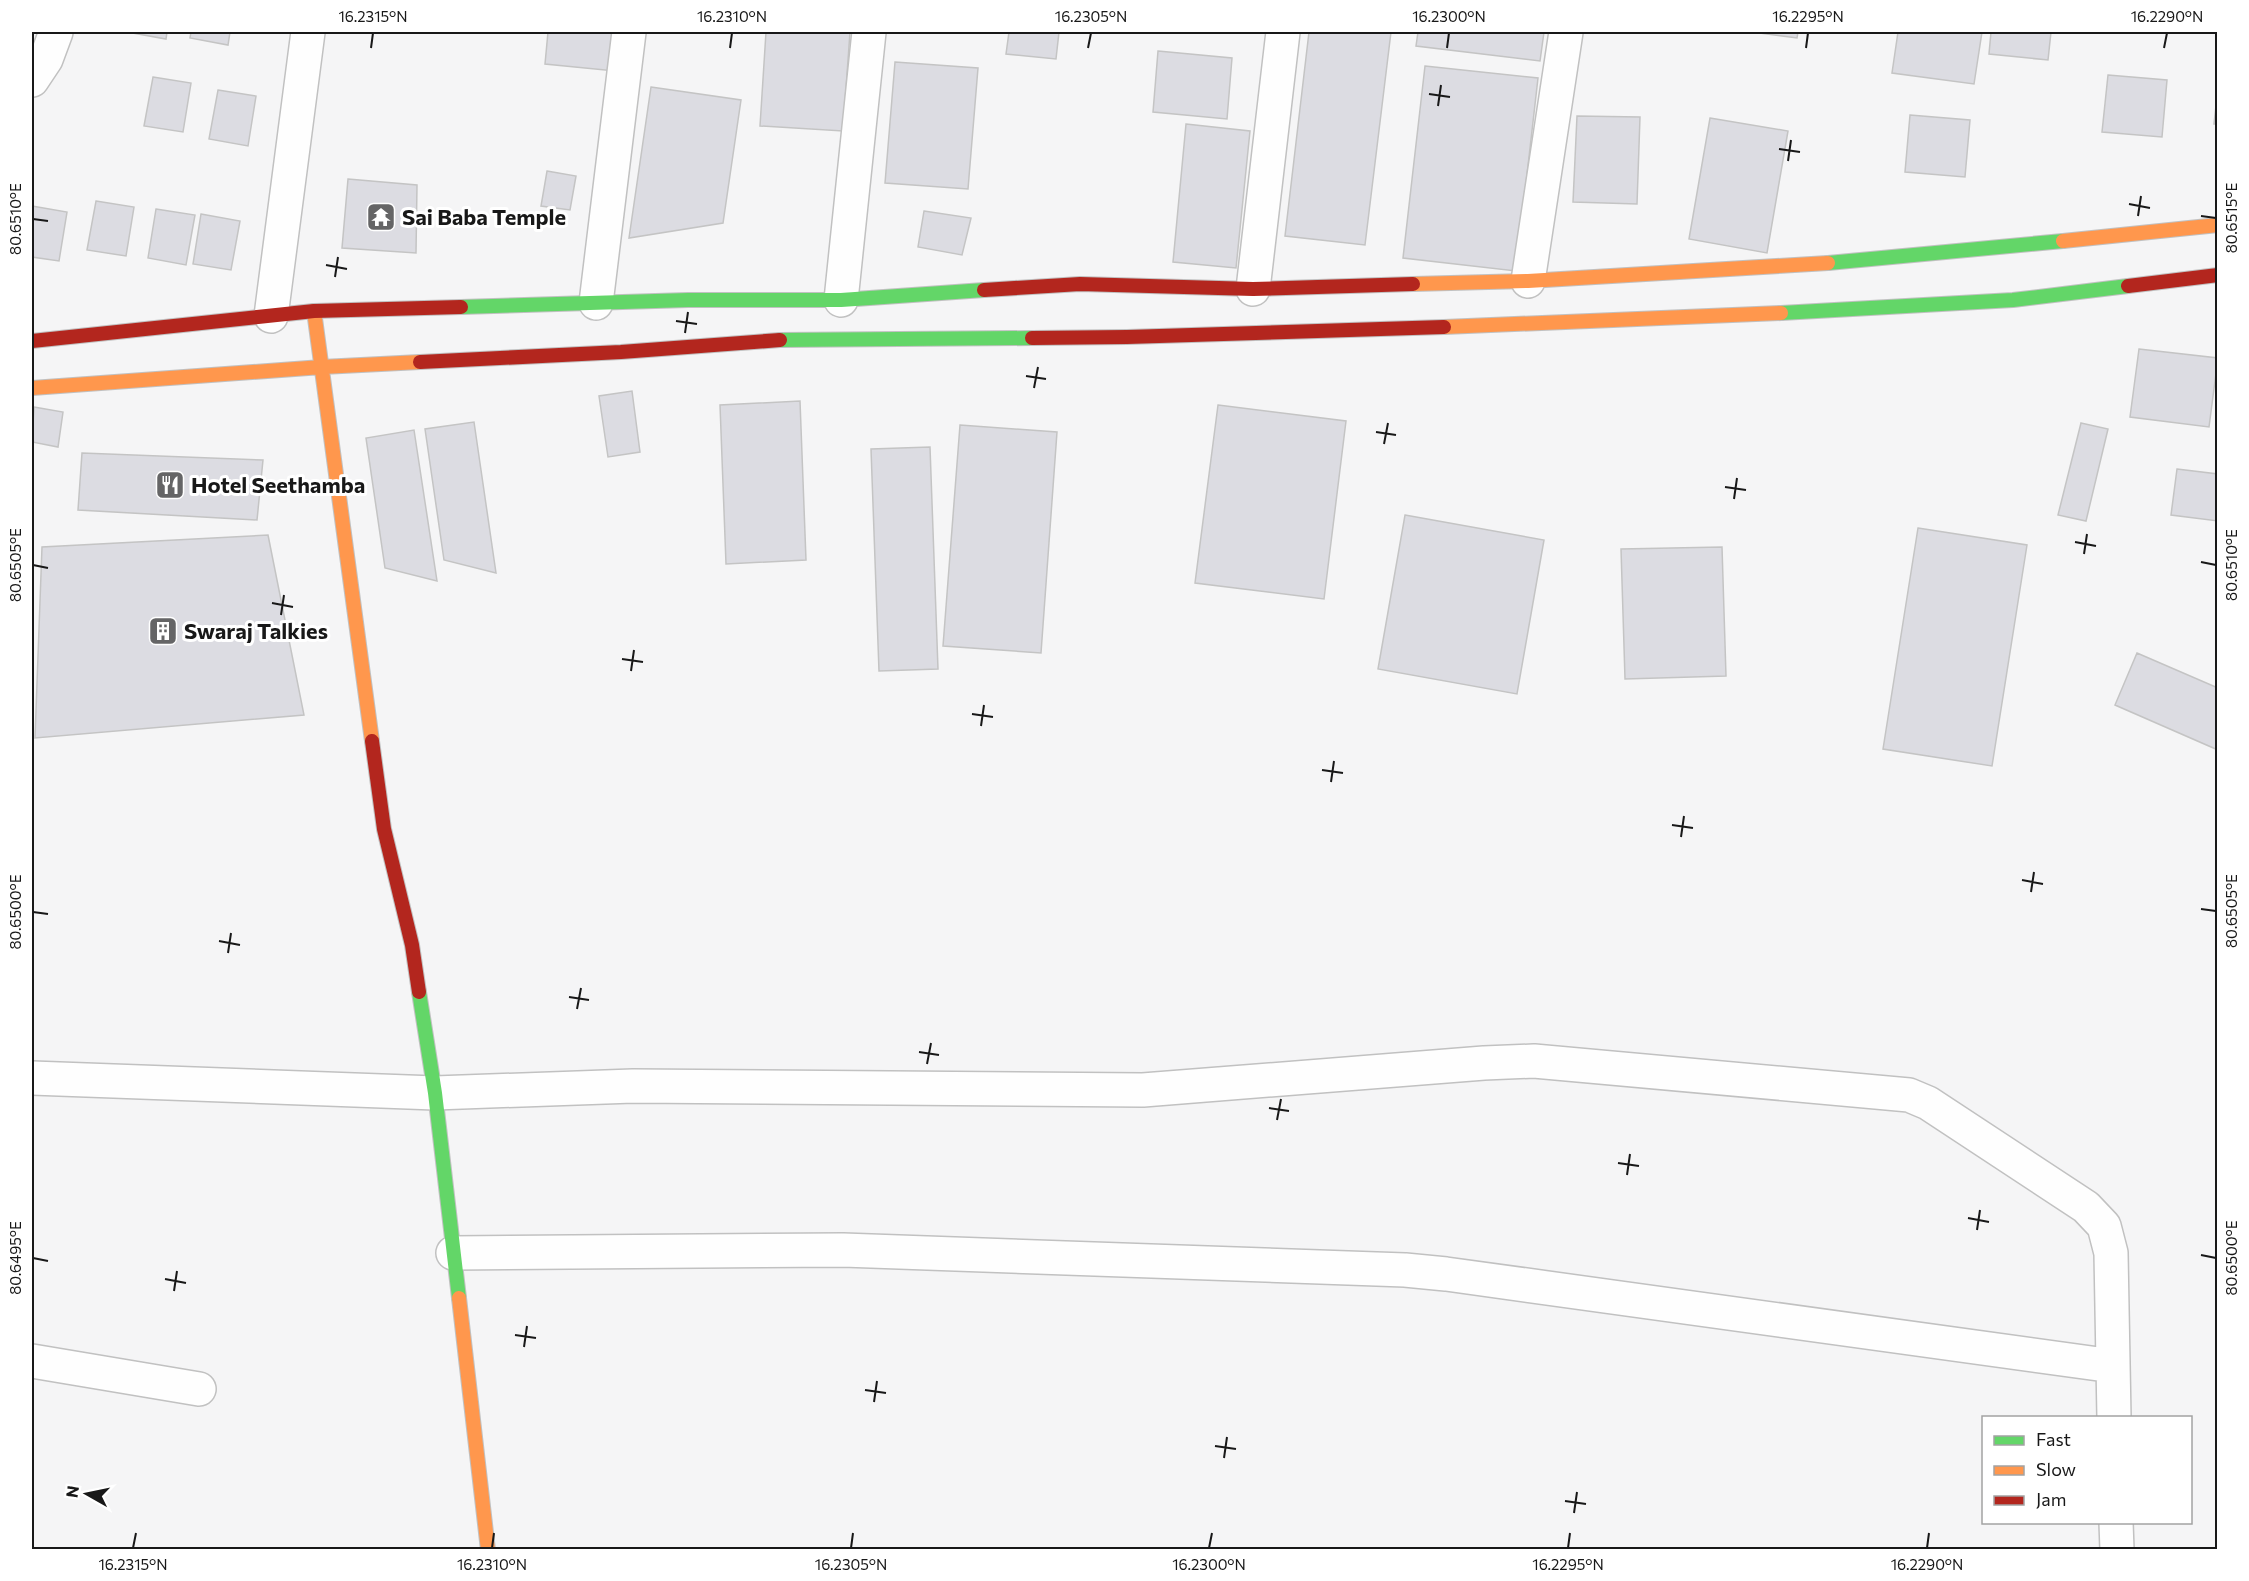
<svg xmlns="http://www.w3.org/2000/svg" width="2249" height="1581" font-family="Commissioner,sans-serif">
	<rect width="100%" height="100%" fill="#f5f5f6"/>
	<!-- building -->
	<path fill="#dcdce2" stroke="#c4c4c4" stroke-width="1.5" d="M 127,32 L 167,32 L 166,39 Z
		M 191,32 L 230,32 L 228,45 L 190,38 Z
		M 548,32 L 620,32 L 615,71 L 545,64 Z
		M 766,32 L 850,32 L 843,131 L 760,126 Z
		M 1009,32 L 1059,32 L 1056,59 L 1006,54 Z
		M 1309,32 L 1391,32 L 1365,245 L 1285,236 Z
		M 1418,32 L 1544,32 L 1540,61 L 1416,46 Z
		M 1752,32 L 1798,32 L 1797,38 Z
		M 1898,32 L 1982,32 L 1974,84 L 1892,73 Z
		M 1991,32 L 2051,32 L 2048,60 L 1989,54 Z
		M 1158,51 L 1232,58 L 1227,119 L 1153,112 Z
		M 895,62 L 978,68 L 968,189 L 885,183 Z
		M 1425,66 L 1538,78 L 1516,271 L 1403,258 Z
		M 2108,75 L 2167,80 L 2162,137 L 2102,132 Z
		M 153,77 L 191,83 L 183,132 L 144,126 Z
		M 651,87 L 741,100 L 723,223 L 629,238 Z
		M 2218,87 L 2218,124 L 2214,124 Z
		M 218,90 L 256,96 L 248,146 L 209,139 Z
		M 1910,115 L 1970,120 L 1965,177 L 1905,172 Z
		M 1577,116 L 1640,117 L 1637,204 L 1573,202 Z
		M 1710,118 L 1788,131 L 1767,253 L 1689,239 Z
		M 1186,124 L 1250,131 L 1236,268 L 1173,262 Z
		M 547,171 L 576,176 L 570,210 L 541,206 Z
		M 348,179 L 417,185 L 416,253 L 342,248 Z
		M 96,201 L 134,207 L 126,256 L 87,250 Z
		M 32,206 L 67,212 L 59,261 L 32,257 Z
		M 156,209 L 195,215 L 186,265 L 148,258 Z
		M 924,211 L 971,218 L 962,255 L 918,247 Z
		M 201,214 L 240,221 L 231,270 L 193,264 Z
		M 2139,349 L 2218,358 L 2209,427 L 2130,417 Z
		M 632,391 L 640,452 L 608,457 L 599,396 Z
		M 800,401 L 806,560 L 726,564 L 720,405 Z
		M 1218,405 L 1346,421 L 1324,599 L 1195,583 Z
		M 34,407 L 63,412 L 58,447 L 32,442 Z
		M 474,422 L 496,573 L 444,560 L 425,429 Z
		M 2081,423 L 2108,429 L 2086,521 L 2058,515 Z
		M 960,425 L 1057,432 L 1041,653 L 943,646 Z
		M 414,430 L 437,581 L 385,568 L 366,438 Z
		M 930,447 L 938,669 L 879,671 L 871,449 Z
		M 82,453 L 263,460 L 257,520 L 78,510 Z
		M 2177,469 L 2218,474 L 2218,521 L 2171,515 Z
		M 1405,515 L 1544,540 L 1517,694 L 1378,669 Z
		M 1918,528 L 2027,545 L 1992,766 L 1883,749 Z
		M 268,535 L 304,715 L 35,738 L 42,547 Z
		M 1722,547 L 1726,676 L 1625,679 L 1621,549 Z
		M 2137,653 L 2218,688 L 2218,750 L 2115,705 Z"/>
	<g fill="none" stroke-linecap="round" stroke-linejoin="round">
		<!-- street casing -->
		<g stroke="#c1c1c1" stroke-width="36">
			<path id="street" d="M 32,80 L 46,59 L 56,32
				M 1528,281 L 1566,32
				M 1253,289 L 1283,32
				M 841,300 L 869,32
				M 596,303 L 629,32
				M 271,316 L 308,32
				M 32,1078 L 435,1093 L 633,1086 L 1143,1090 L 1484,1063 L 1534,1061 L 1909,1095 L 1928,1103 L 2086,1207 L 2104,1226 L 2111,1253 L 2114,1418
				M 453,1253 L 843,1250 L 1405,1270 L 1446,1274 L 2113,1366
				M 32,1361 L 199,1389
				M 2116,1522 L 2117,1550"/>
		</g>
		<!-- fast casing -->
		<g stroke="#c1c1c1" stroke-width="16">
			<path id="fast" d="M 1828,263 L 2063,241
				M 461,307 L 688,300 L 841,300 L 984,290
				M 1781,313 L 2013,300 L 2128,286
				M 780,340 L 1032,338
				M 419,992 L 435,1093 L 459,1298"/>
		</g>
		<!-- slow casing -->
		<g stroke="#c1c1c1" stroke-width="16">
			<path id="slow" d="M 2063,241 L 2218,225
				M 1413,284 L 1528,281 L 1828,263
				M 314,311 L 372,741
				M 1444,327 L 1781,313
				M 32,388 L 322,367 L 420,362
				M 459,1298 L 488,1550"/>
		</g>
		<!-- jam casing -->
		<g stroke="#c1c1c1" stroke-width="16">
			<path id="jam" d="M 2128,286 L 2218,275
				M 984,290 L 1080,284 L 1253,289 L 1413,284
				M 1032,338 L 1127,337 L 1444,327
				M 32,341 L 314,311 L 461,307
				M 420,362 L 621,352 L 780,340
				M 372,741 L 384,829 L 412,945 L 419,992"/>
		</g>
		<!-- street -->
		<use href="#street" stroke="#fefefe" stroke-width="33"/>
		<!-- fast -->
		<use href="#fast" stroke="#63d668" stroke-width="14"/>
		<!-- slow -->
		<use href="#slow" stroke="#ff974d" stroke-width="14"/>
		<!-- jam -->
		<use href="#jam" stroke="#b3261e" stroke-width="14"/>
	</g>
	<!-- ticks -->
	<path fill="none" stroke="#181818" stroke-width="2" d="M 371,48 L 373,33M 730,48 L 732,33M 1088,48 L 1091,33M 1447,48 L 1449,33M 1806,48 L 1808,33M 2164,48 L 2167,33M 1429,94 L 1450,97M 1438,106 L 1441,85M 1779,149 L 1800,152M 1788,161 L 1791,140M 2129,204 L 2150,208M 2138,216 L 2141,196M 2201,216 L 2216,218M 33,219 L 48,221M 326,265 L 347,269M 335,277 L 338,257M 676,321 L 697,324M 685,333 L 688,312M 1026,376 L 1046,379M 1034,388 L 1038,367M 1376,432 L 1396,435M 1384,444 L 1388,423M 1725,487 L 1746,490M 1734,499 L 1737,478M 2075,542 L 2096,546M 2084,554 L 2087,534M 2201,562 L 2216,565M 33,565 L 48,568M 272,603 L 293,607M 281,615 L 284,595M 622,659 L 643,662M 631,671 L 634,650M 972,714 L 993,717M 981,726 L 984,705M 1322,770 L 1343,773M 1331,782 L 1334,761M 1672,825 L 1693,828M 1681,837 L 1684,816M 2022,880 L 2043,884M 2031,892 L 2034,872M 2201,909 L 2216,911M 33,912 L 48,914M 219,941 L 240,945M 228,953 L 231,933M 569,997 L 589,1000M 577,1009 L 581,988M 919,1052 L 939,1055M 927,1064 L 931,1043M 1269,1108 L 1289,1111M 1277,1120 L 1281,1099M 1618,1163 L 1639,1166M 1627,1175 L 1630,1154M 1968,1218 L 1989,1222M 1977,1230 L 1980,1210M 2201,1255 L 2216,1258M 33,1258 L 48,1261M 165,1279 L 186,1283M 174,1291 L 177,1271M 515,1335 L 536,1338M 524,1347 L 527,1326M 865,1390 L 886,1393M 874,1402 L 877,1381M 1215,1446 L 1236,1449M 1224,1458 L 1227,1437M 1565,1501 L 1586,1504M 1574,1513 L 1577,1492M 133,1548 L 136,1533M 492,1548 L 494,1533M 851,1548 L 853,1533M 1209,1548 L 1212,1533M 1568,1548 L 1570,1533M 1927,1548 L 1929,1533"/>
	<!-- icons -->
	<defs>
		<g id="temple-square" transform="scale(1.5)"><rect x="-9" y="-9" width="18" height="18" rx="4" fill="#656566" stroke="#fff"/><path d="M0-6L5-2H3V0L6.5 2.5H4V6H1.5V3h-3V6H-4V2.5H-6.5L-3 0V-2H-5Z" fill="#fff"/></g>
		<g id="restaurant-square" transform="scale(1.5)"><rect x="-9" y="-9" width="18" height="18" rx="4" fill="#656566" stroke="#fff"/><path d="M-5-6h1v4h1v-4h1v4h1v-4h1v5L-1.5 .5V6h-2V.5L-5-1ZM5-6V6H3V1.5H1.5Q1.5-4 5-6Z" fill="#fff"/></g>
		<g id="building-square" transform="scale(1.5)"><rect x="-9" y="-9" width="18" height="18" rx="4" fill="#656566" stroke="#fff"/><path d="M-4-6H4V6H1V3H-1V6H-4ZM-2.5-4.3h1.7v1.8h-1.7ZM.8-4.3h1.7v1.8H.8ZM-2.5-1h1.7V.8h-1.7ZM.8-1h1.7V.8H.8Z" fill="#fff"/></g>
	</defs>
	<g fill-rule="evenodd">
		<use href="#temple-square" x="381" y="217"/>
		<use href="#restaurant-square" x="170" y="485"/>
		<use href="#building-square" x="163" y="631"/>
	</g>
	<g text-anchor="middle" stroke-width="6" stroke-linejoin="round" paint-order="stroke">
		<!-- poi labels -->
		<g font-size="22" font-weight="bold" fill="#181818" stroke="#fff" text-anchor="start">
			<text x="402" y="225">Sai Baba Temple</text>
			<text x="191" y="493">Hotel Seethamba</text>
			<text x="184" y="639">Swaraj Talkies</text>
		</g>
	</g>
	<!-- border -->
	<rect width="2249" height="1581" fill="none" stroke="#ffffff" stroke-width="66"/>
	<!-- legend -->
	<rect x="1982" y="1416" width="210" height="108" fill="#ffffff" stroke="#a3a3a3" stroke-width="1.5"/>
	<rect x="1994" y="1436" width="30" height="9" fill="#63d668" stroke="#a3a3a3" stroke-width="1.5"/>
	<text x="2036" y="1446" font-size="18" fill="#181818">Fast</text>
	<rect x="1994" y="1466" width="30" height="9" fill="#ff974d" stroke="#a3a3a3" stroke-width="1.5"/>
	<text x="2036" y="1476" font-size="18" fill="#181818">Slow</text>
	<rect x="1994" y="1496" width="30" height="9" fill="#b3261e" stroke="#a3a3a3" stroke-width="1.5"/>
	<text x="2036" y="1506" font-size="18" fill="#181818">Jam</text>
	<!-- north arrow -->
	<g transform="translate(87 1494) rotate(279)" stroke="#ffffff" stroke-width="4.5" paint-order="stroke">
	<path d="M0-4.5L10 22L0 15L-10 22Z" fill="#181818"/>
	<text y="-9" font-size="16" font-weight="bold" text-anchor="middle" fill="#181818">N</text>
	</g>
	<rect x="33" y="33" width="2183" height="1515" fill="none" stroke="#181818" stroke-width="2"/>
	<g font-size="15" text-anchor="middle" fill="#181818">
		<text x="373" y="22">16.2315°N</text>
		<text x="732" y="22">16.2310°N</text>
		<text x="1091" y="22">16.2305°N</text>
		<text x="1449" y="22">16.2300°N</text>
		<text x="1808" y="22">16.2295°N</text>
		<text x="2167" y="22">16.2290°N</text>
		<text transform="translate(2232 218) rotate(-90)" y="5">80.6515°E</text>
		<text transform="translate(16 219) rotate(-90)" y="5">80.6510°E</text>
		<text transform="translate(2232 565) rotate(-90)" y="5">80.6510°E</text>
		<text transform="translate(16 565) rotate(-90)" y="5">80.6505°E</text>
		<text transform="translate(2232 911) rotate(-90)" y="5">80.6505°E</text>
		<text transform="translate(16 912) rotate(-90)" y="5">80.6500°E</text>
		<text transform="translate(2232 1258) rotate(-90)" y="5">80.6500°E</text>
		<text transform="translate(16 1258) rotate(-90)" y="5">80.6495°E</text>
		<text x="133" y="1570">16.2315°N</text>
		<text x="492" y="1570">16.2310°N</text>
		<text x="851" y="1570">16.2305°N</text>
		<text x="1209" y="1570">16.2300°N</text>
		<text x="1568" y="1570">16.2295°N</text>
		<text x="1927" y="1570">16.2290°N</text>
	</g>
</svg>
